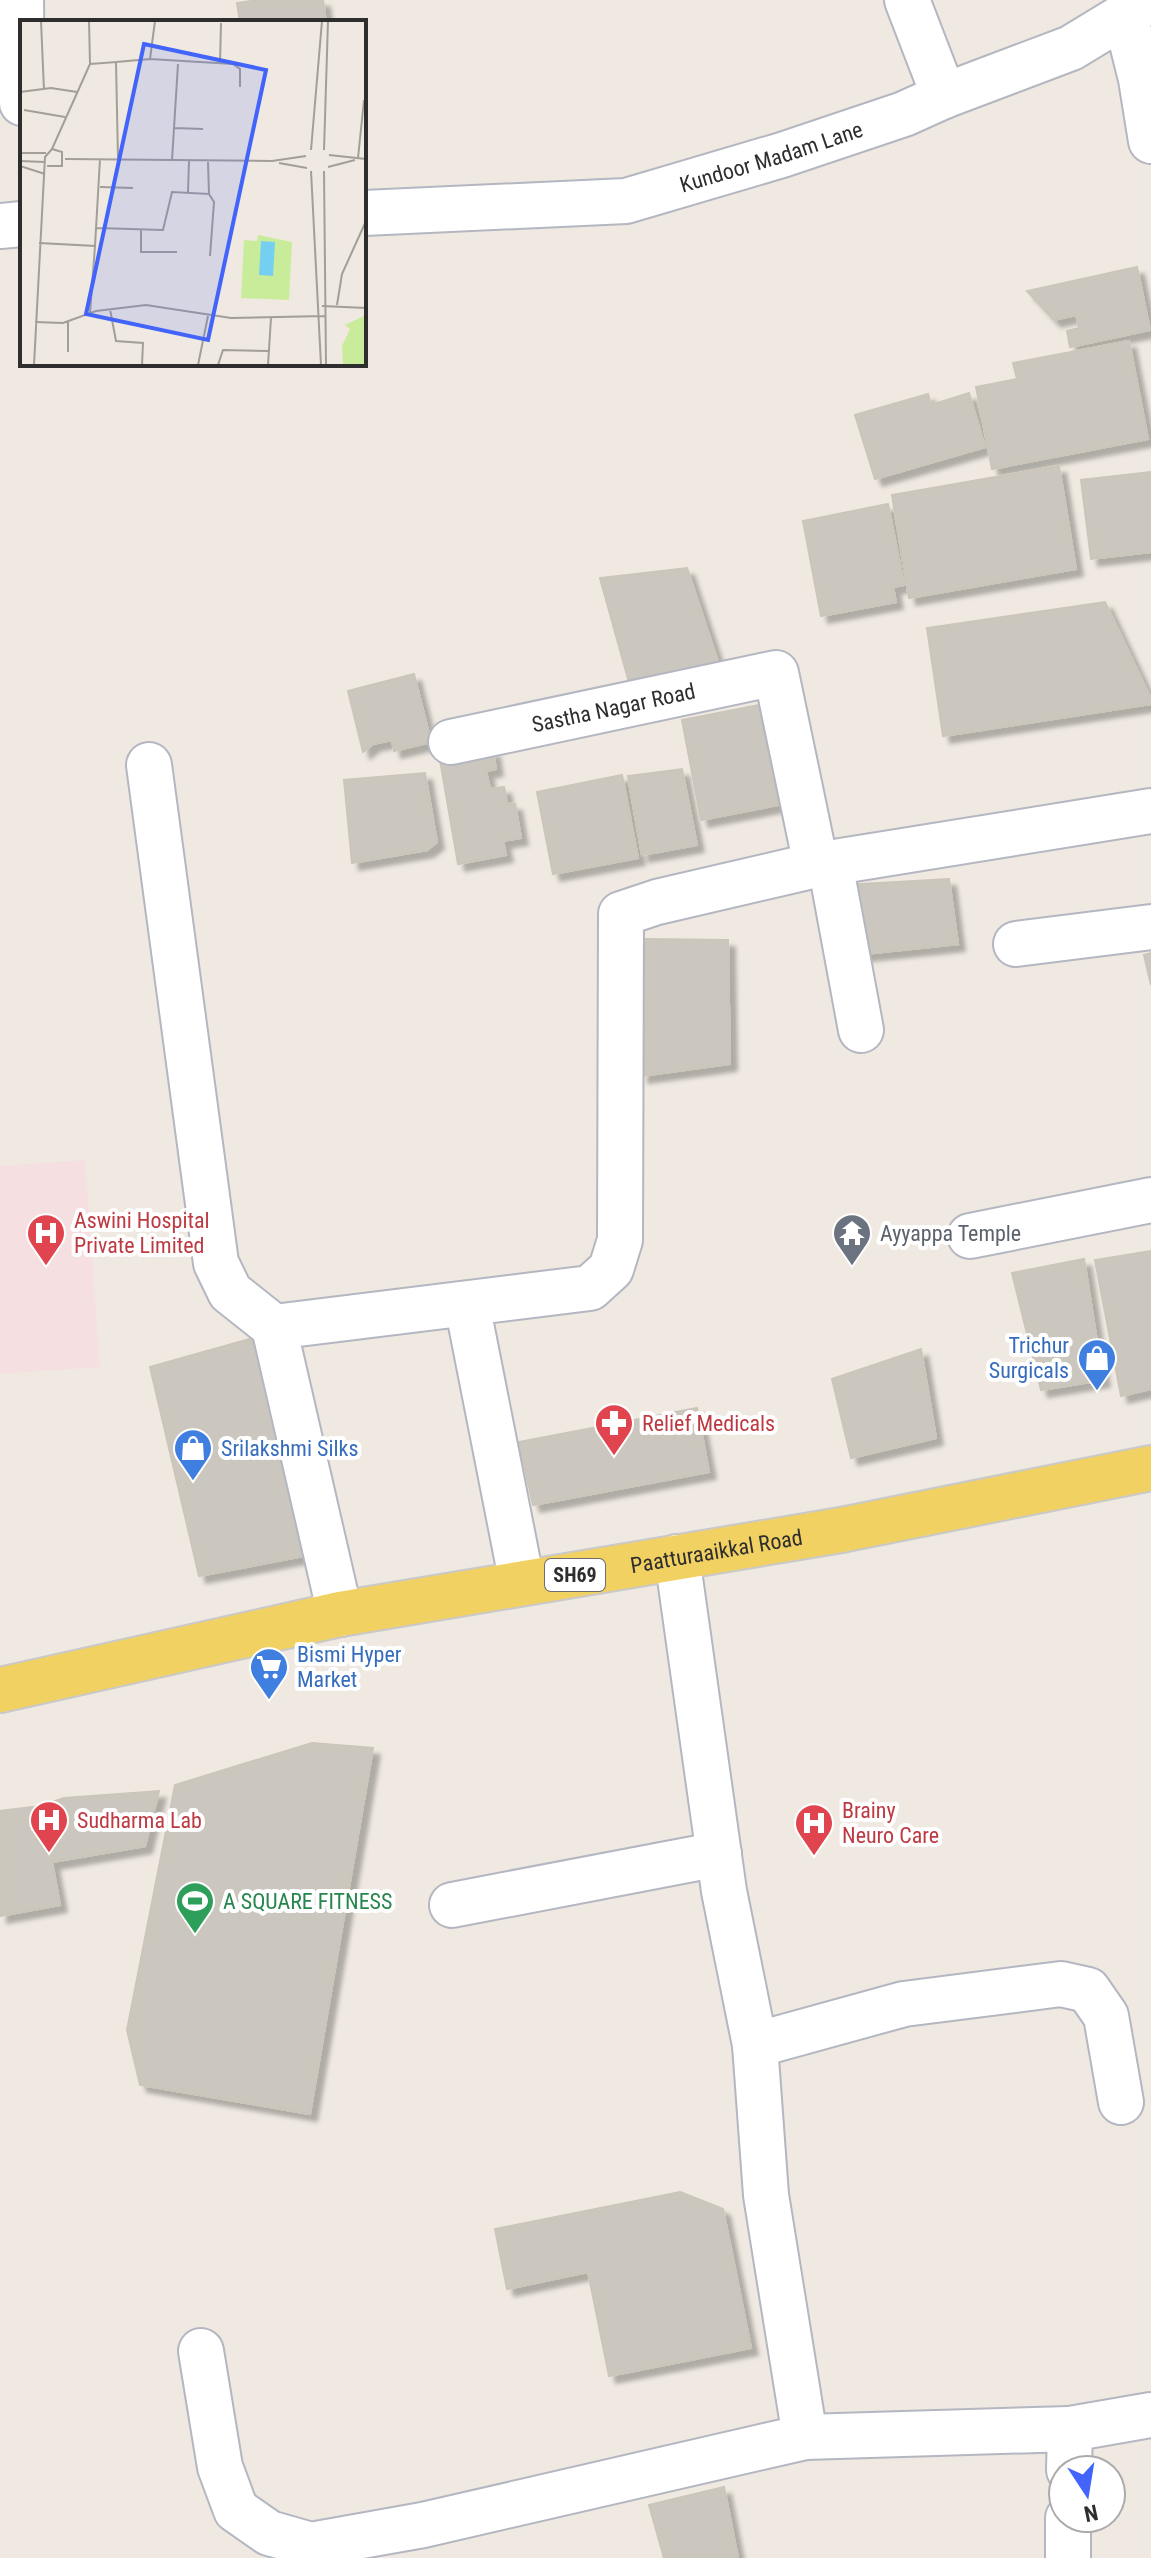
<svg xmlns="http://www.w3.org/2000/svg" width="1151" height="2558" font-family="'Roboto Condensed',sans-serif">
	<defs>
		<filter id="shadow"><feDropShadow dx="7" dy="7" stdDeviation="2" flood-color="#0004"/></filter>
	</defs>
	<rect width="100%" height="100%" fill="#efe9e1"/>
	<!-- medical -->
	<path fill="#f5dfe0" d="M 85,1160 L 100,1367 L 0,1374 L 0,1166 Z"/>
	<!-- building -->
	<path fill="#cbc7bf" stroke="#cbc5ba" stroke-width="2" filter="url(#shadow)" d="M 258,0 L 323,0 L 326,22 L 240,22 L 237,3 Z
		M 1137,267 L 1150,330 L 1070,347 L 1067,331 L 1079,328 L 1076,315 L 1054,320 L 1027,291 Z
		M 1129,341 L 1148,439 L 992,469 L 976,387 L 1017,379 L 1013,363 Z
		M 969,393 L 985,447 L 875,479 L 855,415 L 928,394 L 931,405 Z
		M 1059,466 L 1076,569 L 909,598 L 892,495 Z
		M 1151,472 L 1151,552 L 1091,559 L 1081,480 Z
		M 888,504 L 904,585 L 893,587 L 896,602 L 821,616 L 803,521 Z
		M 687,568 L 721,671 L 630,686 L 600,578 Z
		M 1105,602 L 1151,699 L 1151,704 L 943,736 L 927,628 Z
		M 414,674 L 431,742 L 394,751 L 392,740 L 373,744 L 363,752 L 348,691 Z
		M 759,705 L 778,805 L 701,820 L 682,720 Z
		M 493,750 L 496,769 L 486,771 L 490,789 L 504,787 L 507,803 L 515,804 L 521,838 L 503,841 L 506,855 L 458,864 L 440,760 Z
		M 682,769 L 697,845 L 642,855 L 628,776 Z
		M 425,773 L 437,842 L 427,850 L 352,863 L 344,780 Z
		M 622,775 L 638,858 L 553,874 L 537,792 Z
		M 949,879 L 958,944 L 856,955 L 844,885 Z
		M 645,939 L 728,940 L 730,1064 L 641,1076 Z
		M 1151,953 L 1151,985 L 1144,955 Z
		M 1151,1251 L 1151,1389 L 1121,1396 L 1095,1260 Z
		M 1084,1259 L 1103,1380 L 1041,1390 L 1012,1273 Z
		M 250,1339 L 276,1369 L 304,1556 L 199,1576 L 150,1367 Z
		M 921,1349 L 936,1438 L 851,1458 L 832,1379 Z
		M 697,1408 L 709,1472 L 533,1505 L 519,1442 Z
		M 312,1743 L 373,1748 L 310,2114 L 140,2085 L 127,2030 L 175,1785 Z
		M 159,1791 L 145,1846 L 52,1862 L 60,1905 L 0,1916 L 0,1811 L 41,1806 L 64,1798 Z
		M 680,2192 L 723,2209 L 751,2348 L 609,2376 L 588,2272 L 507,2289 L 495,2229 Z
		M 724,2487 L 738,2558 L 664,2558 L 649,2505 Z"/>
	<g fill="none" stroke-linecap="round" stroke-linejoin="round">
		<!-- minor casing -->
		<g stroke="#b4b7c1" stroke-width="48">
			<g id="minor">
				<path d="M 21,0 L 22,103"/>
				<path d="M 907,0 L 944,96"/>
				<path d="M 1125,15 L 1141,79 L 1151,141"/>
				<path id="s1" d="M 364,213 L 626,201 L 782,155 L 904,114 L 944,96 L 1071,48 L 1150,0"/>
				<path d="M 0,226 L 22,224"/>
				<path id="s2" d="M 451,742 L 776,673 L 816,865"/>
				<path d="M 149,765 L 216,1263 L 230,1292 L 274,1327"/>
				<path d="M 830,863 L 861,1030"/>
				<path d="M 1016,944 L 1151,927"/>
				<path d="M 970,1236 L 1151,1200"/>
				<path d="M 467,1304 L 522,1583"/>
				<path d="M 677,1557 L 724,1891 L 755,2045 L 766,2195 L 805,2437"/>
				<path d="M 340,1614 L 274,1327 L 590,1288 L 611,1269 L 620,1240 L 621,914 L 657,902 L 816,865 L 1151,811"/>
				<path d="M 452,1905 L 719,1854"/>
				<path d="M 755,2045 L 904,2004 L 1061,1984 L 1088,1990 L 1106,2016 L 1121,2102"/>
				<path d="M 201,2351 L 220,2467 L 236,2510 L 269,2533 L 311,2545 L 423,2525 L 805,2437 L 1070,2429"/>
				<path d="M 1069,2470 L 1070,2429 L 1151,2415"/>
				<path d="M 1068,2558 L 1068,2518"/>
			</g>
		</g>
		<!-- major casing -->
		<g stroke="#c9c9c9" stroke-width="48">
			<g id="major">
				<path id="s3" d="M 0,1690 L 340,1614 L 841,1530 L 1151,1468"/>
			</g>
		</g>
		<!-- minor -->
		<use href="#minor" stroke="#fff" stroke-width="44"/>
		<!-- major -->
		<use href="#major" stroke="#f2d163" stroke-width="44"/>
	</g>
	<!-- icons -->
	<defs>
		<g id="hospital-pin" transform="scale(2)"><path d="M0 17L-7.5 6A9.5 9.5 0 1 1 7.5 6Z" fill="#e0444e" stroke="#fff"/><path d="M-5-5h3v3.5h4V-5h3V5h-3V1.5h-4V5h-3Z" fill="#fff"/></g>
		<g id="temple-pin" transform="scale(2)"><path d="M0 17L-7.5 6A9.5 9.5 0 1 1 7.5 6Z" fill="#6b7280" stroke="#fff"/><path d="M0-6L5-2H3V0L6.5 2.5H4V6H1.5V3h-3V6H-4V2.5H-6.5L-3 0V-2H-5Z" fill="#fff"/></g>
		<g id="shop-pin" transform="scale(2)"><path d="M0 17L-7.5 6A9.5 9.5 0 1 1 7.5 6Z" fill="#3f7fe0" stroke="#fff"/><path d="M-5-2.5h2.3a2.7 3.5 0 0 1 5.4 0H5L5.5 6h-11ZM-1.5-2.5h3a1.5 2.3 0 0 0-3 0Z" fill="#fff"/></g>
		<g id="pharmacy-pin" transform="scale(2)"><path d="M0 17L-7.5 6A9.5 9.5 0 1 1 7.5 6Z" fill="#e0444e" stroke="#fff"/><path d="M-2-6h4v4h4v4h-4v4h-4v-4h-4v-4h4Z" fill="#fff"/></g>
		<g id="supermarket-pin" transform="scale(2)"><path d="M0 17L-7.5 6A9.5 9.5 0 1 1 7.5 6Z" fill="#3f7fe0" stroke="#fff"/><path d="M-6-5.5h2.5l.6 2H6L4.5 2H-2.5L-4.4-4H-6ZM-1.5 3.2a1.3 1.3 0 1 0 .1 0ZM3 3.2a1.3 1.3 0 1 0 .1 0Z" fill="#fff"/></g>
		<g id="stadium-pin" transform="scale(2)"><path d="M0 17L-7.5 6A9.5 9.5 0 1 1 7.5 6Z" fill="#2e9e5b" stroke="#fff"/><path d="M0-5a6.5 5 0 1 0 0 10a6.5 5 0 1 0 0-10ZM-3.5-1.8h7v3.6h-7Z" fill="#fff"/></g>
	</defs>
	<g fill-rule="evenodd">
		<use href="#hospital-pin" x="46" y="1233"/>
		<use href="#temple-pin" x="852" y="1233"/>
		<use href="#shop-pin" x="1097" y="1358"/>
		<use href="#pharmacy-pin" x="614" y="1423"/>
		<use href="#shop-pin" x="193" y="1448"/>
		<use href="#supermarket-pin" x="269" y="1667"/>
		<use href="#hospital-pin" x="49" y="1820"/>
		<use href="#hospital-pin" x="814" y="1823"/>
		<use href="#stadium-pin" x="195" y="1901"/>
	</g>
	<g text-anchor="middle" stroke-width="8" stroke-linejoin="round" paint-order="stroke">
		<!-- shield labels -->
		<rect fill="#fff" stroke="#6d6d6d" stroke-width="2" x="545" y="1559" width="60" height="32" rx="6"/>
		<g font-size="20" font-weight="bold" fill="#2e2e2e">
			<text x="575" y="1582">SH69</text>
		</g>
		<!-- street labels -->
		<g font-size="22" fill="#2e2e2e" stroke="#fff">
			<text dy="8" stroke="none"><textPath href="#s1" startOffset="414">Kundoor Madam Lane</textPath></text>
			<text dy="8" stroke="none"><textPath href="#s2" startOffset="166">Sastha Nagar Road</textPath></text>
			<text dy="8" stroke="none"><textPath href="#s3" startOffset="730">Paatturaaikkal Road</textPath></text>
		</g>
		<!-- health labels -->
		<g font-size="22" fill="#be3a42" stroke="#fff" text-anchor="start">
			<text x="74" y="1228">Aswini Hospital<tspan x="74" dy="25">Private Limited</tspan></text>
			<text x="642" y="1431">Relief Medicals</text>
			<text x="842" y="1818">Brainy<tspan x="842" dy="25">Neuro Care</tspan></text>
			<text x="77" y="1828">Sudharma Lab</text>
		</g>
		<!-- worship labels -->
		<g font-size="22" fill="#5b616d" stroke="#fff" text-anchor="start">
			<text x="880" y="1241">Ayyappa Temple</text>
		</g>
		<!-- shop labels -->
		<g font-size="22" fill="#366cbe" stroke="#fff" text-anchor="start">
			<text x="1069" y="1353" text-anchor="end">Trichur<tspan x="1069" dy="25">Surgicals</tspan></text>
			<text x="221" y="1456">Srilakshmi Silks</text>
			<text x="297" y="1662">Bismi Hyper<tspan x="297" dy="25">Market</tspan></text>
		</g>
		<!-- leisure labels -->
		<g font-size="22" fill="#27864d" stroke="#fff" text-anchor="start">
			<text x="223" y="1909">A SQUARE FITNESS</text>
		</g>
	</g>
	<!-- overview -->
	<g transform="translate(20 20)">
		<rect width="346" height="346" fill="#efe9e1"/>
		<path d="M 238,215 L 272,222 L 269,280 L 221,278 L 224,220 L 237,221 ZM 346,295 L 346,345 L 323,345 L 322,326 L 330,309 L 325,305 Z" fill="#c9ec9a"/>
		<path d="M 241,221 L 255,222 L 253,256 L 239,255 Z" fill="#75cff0"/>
		<path fill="none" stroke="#a29e99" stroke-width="2" d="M 21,1 L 24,70M 130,39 L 213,44 L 220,49 L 220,67M 96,42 L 130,39 L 135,1M 70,44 L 96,42 L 98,139M 200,44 L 201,3M 0,72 L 31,68 L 57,72M 4,90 L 45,97M 154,108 L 183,109M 32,129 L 70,44 L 69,1M 291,130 L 302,1M 304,130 L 308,1M 0,133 L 26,133M 309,135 L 346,139M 338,138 L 344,80M 45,139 L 252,141 L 286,136M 152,140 L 158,44M 0,141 L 25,142M 259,143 L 287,148M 0,146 L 25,154M 308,147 L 335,140M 291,151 L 301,345M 304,151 L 306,345M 80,167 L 113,168M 168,172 L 169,141M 189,174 L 194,182 L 190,236M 77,208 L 143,210 L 152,172 L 189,174 L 188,142M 121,210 L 121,232 L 157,232M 19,223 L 75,226 L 70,293M 75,226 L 80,139M 317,285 L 322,254 L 346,201M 302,286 L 346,288M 90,289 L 96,321 L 123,323 L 122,345M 15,302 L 43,303 L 76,291 L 126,285 L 211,298 L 305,296M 48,302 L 48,332M 14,345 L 25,137 L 32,129 L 42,132 L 42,146 L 27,146M 178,345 L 188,296M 198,345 L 203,330 L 249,331M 248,345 L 251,298"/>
		<path fill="#4264fb" fill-opacity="0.15" stroke="#4264fb" stroke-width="4" d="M 124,24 L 246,50 L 188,320 L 66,294 Z"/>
		<rect width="346" height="346" fill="none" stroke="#2e2e2e" stroke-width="4"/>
	</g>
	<!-- north arrow -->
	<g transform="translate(1087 2494) rotate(168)"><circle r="38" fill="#ffffff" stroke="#ababab" stroke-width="2"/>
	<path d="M0-6L14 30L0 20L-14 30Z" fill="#4264fb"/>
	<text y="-12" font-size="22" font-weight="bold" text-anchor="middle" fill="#2e2e2e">N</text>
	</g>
</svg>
